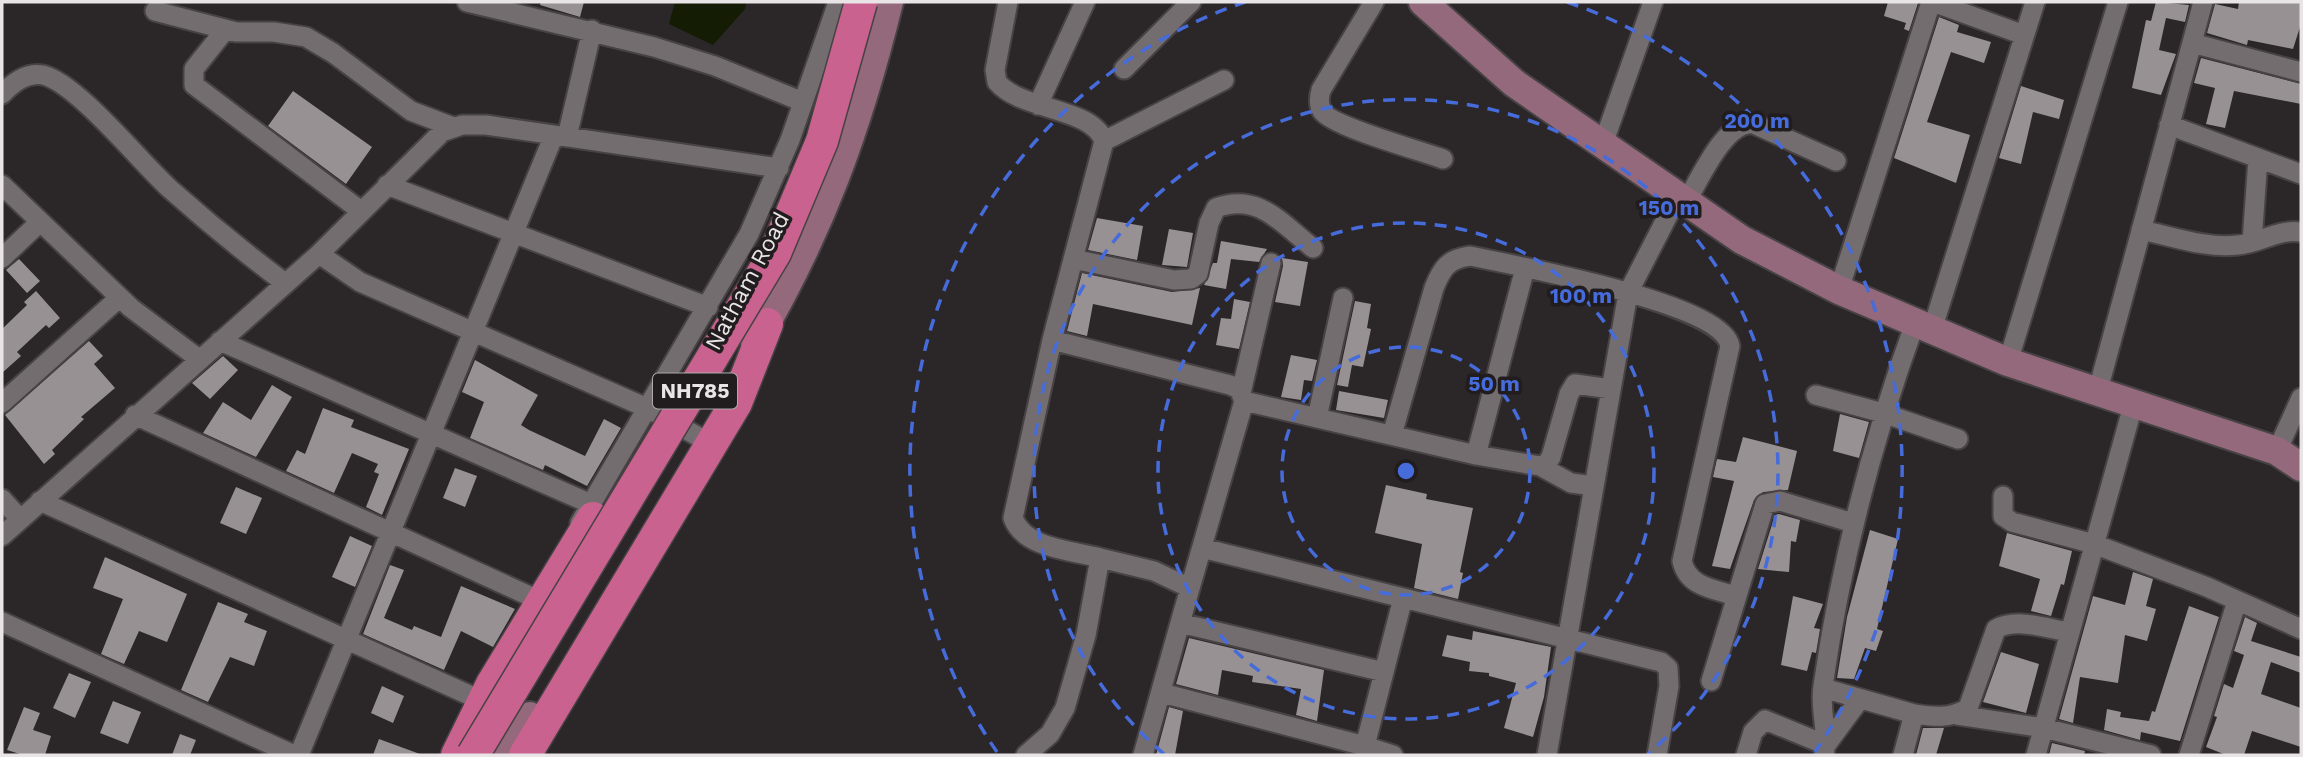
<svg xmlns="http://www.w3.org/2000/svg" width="2303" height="757" font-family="'Work Sans',sans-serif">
	<rect width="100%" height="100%" fill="#2b2628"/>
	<!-- water -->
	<path fill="#141c03" d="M 675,2 L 746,2 L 745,9 L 713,45 L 669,24 Z"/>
	<!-- building -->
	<path fill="#979193" d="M 541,2 L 584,2 L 580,17 L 540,5 Z
		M 1888,2 L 1918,3 L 1909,31 L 1904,29 L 1906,23 L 1884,16 Z
		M 2156,2 L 2189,5 L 2185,22 L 2166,18 L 2159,50 L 2176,54 L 2161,95 L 2132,88 L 2146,20 L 2151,21 Z
		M 2239,2 L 2301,2 L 2301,24 L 2293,49 L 2248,40 L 2247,45 L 2207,33 L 2215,4 L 2238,9 Z
		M 1939,17 L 1959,25 L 1957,32 L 1991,42 L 1984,63 L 1951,52 L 1927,122 L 1970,135 L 1956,183 L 1894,158 Z
		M 2201,58 L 2301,84 L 2301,104 L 2234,91 L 2225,128 L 2206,124 L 2215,88 L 2194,83 Z
		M 2021,86 L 2064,100 L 2059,119 L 2033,112 L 2021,164 L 1999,158 Z
		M 293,91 L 372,147 L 346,184 L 268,126 Z
		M 1097,218 L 1143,226 L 1137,260 L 1088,250 Z
		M 1169,229 L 1193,233 L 1187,267 L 1162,265 Z
		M 1221,241 L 1267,249 L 1259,262 L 1231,259 L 1226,289 L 1204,285 L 1213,263 L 1217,263 Z
		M 1282,258 L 1308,262 L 1300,306 L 1275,302 L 1283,266 Z
		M 19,259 L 40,281 L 27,293 L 6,270 Z
		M 1082,273 L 1172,292 L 1200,288 L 1192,325 L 1093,304 L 1087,336 L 1067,331 Z
		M 36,291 L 60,318 L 49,328 L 46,325 L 17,352 L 21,356 L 2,373 L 2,329 L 27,305 L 24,302 Z
		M 1234,299 L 1250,302 L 1239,349 L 1216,345 L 1221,318 L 1231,319 Z
		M 1355,301 L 1371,304 L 1367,328 L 1371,329 L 1363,367 L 1352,365 L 1348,387 L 1337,385 Z
		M 89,341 L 103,356 L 94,364 L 115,388 L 81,417 L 84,419 L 52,450 L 55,454 L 44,464 L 5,415 Z
		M 1291,355 L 1317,360 L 1312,381 L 1304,380 L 1301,400 L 1281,397 Z
		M 223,356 L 238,370 L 210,399 L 192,383 Z
		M 475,360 L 538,395 L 521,425 L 529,430 L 585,456 L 604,419 L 621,428 L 587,486 L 545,465 L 543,470 L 470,438 L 484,402 L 462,392 Z
		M 272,385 L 292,397 L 256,457 L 203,433 L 223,402 L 251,420 Z
		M 1339,391 L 1388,400 L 1384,418 L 1336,410 Z
		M 323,408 L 354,420 L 351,427 L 409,449 L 382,515 L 366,507 L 379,474 L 374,472 L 378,464 L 352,453 L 334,493 L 286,471 L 297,450 L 305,454 Z
		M 1840,414 L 1869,422 L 1859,458 L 1833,451 Z
		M 1743,437 L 1797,451 L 1788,490 L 1763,492 L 1754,500 L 1730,569 L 1712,566 L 1734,481 L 1713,477 L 1717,459 L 1736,462 Z
		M 455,468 L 477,476 L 465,507 L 443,498 Z
		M 1386,485 L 1427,494 L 1426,499 L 1473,508 L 1460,572 L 1463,573 L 1458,599 L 1414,588 L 1422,544 L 1375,533 Z
		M 236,487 L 262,498 L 246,534 L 220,523 Z
		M 1779,514 L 1800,520 L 1796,542 L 1791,541 L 1789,572 L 1758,569 L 1775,515 Z
		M 1870,530 L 1898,539 L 1877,629 L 1883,631 L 1876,651 L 1865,648 L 1854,679 L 1837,678 L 1847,617 Z
		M 2007,533 L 2072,551 L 2064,585 L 2061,584 L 2051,616 L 2031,611 L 2040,579 L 1999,566 Z
		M 350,536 L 372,546 L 355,587 L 332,577 Z
		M 105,557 L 187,594 L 167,642 L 139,631 L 124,664 L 101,654 L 123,599 L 93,588 Z
		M 390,565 L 404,570 L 384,618 L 412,630 L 414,626 L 441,637 L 461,586 L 515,609 L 493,647 L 461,631 L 444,670 L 363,634 Z
		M 2133,572 L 2153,579 L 2146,606 L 2156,609 L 2147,641 L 2125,635 L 2118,683 L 2080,677 L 2073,723 L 2059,719 L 2093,596 L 2125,605 Z
		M 1793,596 L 1823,604 L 1814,628 L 1820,629 L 1816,653 L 1812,652 L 1807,671 L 1781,665 Z
		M 218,602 L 248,614 L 244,622 L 267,631 L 254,666 L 230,657 L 208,702 L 181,690 Z
		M 2189,606 L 2219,617 L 2180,741 L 2141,732 L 2140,740 L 2104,730 L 2107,709 L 2121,712 L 2120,717 L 2149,721 L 2152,711 L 2155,712 Z
		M 2245,617 L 2257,623 L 2251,641 L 2301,657 L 2301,673 L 2271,662 L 2261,694 L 2301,708 L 2301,747 L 2252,731 L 2244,755 L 2226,755 L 2206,747 L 2217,717 L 2214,716 L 2224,684 L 2233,688 L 2244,655 L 2234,651 Z
		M 1473,631 L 1551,647 L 1544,697 L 1533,737 L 1504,728 L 1516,683 L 1489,676 L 1489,673 L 1469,671 L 1470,662 L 1442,656 L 1447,635 L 1472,640 Z
		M 1189,638 L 1324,670 L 1317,721 L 1296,715 L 1301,689 L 1252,682 L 1253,676 L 1222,670 L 1218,695 L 1176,684 Z
		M 2001,652 L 2039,664 L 2026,713 L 1983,702 Z
		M 69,673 L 91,682 L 75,718 L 53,708 Z
		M 382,686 L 404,696 L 393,723 L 371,713 Z
		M 113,701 L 141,712 L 128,744 L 100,733 Z
		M 24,707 L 40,713 L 33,730 L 51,736 L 45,755 L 23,755 L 7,750 Z
		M 1169,707 L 1183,711 L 1175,755 L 1156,755 Z
		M 1923,728 L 1944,728 L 1936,755 L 1916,755 Z
		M 180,734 L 196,740 L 190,755 L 172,755 Z
		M 379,739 L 420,754 L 420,755 L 373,755 Z
		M 2052,743 L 2085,751 L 2084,755 L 2049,755 Z"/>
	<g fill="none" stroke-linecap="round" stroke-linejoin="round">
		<!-- minor casing -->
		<g stroke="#474244" stroke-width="23">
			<path id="minor" d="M 467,2 L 654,47 L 715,66 L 803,102
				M 1008,2 L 995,70 L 997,82 C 1021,111 1092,107 1104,141 L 1052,340 L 1230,385 L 1239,389 L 1244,401
				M 1374,2 L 1321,90 C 1319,97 1318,104 1322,111 C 1331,126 1421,151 1443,159
				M 1933,2 L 2024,35
				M 155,11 L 236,32 L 274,32 L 306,37 L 333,53 L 411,111 L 453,127
				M 225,30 L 194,69 L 194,85 L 361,211
				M 2192,43 L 2301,72
				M 1124,69 L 1191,2
				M 2,94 C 13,83 26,72 43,75 C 77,83 141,163 170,189 C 207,222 245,253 285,283
				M 1038,105 L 1085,2
				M 2169,125 L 2301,174
				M 567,137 L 592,30
				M 1104,141 L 1224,80
				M 1603,144 L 1653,2
				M 2,185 L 131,308 L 199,359
				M 387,185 L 708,307
				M 1686,202 C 1700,179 1725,120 1754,124 L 1836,161
				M 2141,230 C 2171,236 2207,249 2238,245 C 2261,243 2277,229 2301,232
				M 2252,242 L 2258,158
				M 319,254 L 360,282 L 647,408 L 699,437
				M 2,258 L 40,222
				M 1073,259 L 1174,280 L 1191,279 L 1198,274 L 1209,223 L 1216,208 C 1258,192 1281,223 1313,248
				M 1839,290 L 1931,2
				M 1932,330 L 2035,2
				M 220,341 L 591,504
				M 2008,362 L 2118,2
				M 2098,390 L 2203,2
				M 1241,393 L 1271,263
				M 1816,395 L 1883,413 L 1958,439
				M 2,403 L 119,298
				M 135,415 L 536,599
				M 1317,418 L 1343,298
				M 1392,435 L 1434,288 C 1442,268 1448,259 1470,256 C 1512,265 1723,303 1730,346 L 1682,561 C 1688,587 1713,589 1736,596
				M 2277,451 L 2301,398
				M 1476,455 L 1525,268
				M 1540,466 L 1571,483 L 1594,486
				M 2003,496 L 2003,516 L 2012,522 L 2094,544 L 2207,587 L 2301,629
				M 2,499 L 20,519
				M 40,501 L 478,699
				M 580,523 L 749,234 L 790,140 L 838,2
				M 2,536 L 319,254 L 442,132 L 462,125 L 486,125 L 779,168
				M 1202,548 L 1661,662 L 1668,668 L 1669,686 L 1657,755
				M 1100,558 L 1154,571 L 1190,588
				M 2,622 L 294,755
				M 1180,623 L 1244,401 L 1476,455 L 1540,466 L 1547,463 L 1551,457 L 1569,394 L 1575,384 L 1611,389
				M 1384,672 L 1403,598
				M 1711,681 L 1765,504 L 1780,501 L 1853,523
				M 1823,688 L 1914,714
				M 1162,693 L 1365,746 L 1364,755
				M 1957,715 L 2044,728 L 2151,755
				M 299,755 L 554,135
				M 1026,755 L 1050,734 L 1065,708 L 1086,635 L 1100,558 C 1071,550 1025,549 1013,518 L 1052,340
				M 1143,755 L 1180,623 L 1384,672 L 1365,746 L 1393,755
				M 1547,755 L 1628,293 L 1678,196
				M 1746,755 L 1753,732 L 1765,720 L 1826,745 L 1860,699
				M 1824,755 C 1829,732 1819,709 1823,686 C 1841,561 1872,441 1915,323
				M 1903,755 L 1914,714 C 1934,717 1950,719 1968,708 L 1996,629 C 2016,617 2048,629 2070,632
				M 2036,755 L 2134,402
				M 2189,755 L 2237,601"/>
		</g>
		<!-- secondary casing -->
		<g stroke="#474244" stroke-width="32">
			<path id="secondary" d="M 1423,2 L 1514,83 L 1742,240 L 1839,290 L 2008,362 L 2277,451 L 2301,467
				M 755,343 C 821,230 858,128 889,2
				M 507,755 L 530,716"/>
		</g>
		<!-- trunk casing -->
		<g stroke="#474244" stroke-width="35">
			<path id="trunk" d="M 457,755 L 492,684 L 593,518
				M 525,755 L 736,403 L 767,324"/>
		</g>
		<!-- minor -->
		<use href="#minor" stroke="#736d6f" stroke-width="19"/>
		<!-- secondary -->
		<use href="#secondary" stroke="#93697b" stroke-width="28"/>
		<!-- trunk -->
		<use href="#trunk" stroke="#ca628f" stroke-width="32"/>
		<!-- trunk-bridge casing -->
		<g stroke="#474244" stroke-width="35" stroke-linecap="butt">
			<path id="trunk-bridge" d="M 473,755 L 775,253 L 822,141 L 861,2"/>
		</g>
		<!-- trunk-bridge -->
		<use href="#trunk-bridge" stroke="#ca628f" stroke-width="32"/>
	</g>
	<!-- distance rings -->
	<g fill="none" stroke="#466cdb" stroke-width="3.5" stroke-dasharray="12 9">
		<circle cx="1406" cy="471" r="124"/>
		<circle cx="1406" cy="471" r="248"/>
		<path d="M1164 754A372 372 0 1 1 1648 754"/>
		<path d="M997 752A496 496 0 0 1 1245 2M1567 2A496 496 0 0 1 1815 752"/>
	</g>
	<g text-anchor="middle" stroke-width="7" stroke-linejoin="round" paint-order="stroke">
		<!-- shield labels -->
		<rect fill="#211c1e" stroke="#ada9ab" stroke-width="2" x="653" y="373.5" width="84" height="35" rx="5"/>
		<g font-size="21" font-weight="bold" fill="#e9e5e7">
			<text x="695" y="398">NH785</text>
		</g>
		<!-- street labels -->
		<g font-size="23" fill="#e9e5e7" stroke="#211c1e">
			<text transform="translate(747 281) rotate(-62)" y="8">Natham Road</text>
		</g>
	</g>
	<circle cx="1406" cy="471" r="10" fill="#466cdb" stroke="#211c1e" stroke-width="3.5"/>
	<g font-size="21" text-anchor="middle" font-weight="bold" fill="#466cdb" stroke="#211c1e" stroke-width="7" stroke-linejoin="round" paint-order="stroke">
		<text x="1757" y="128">200 m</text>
		<text x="1669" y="215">150 m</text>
		<text x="1581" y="303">100 m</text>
		<text x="1494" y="391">50 m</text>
	</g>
	<!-- border -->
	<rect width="2303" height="757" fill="none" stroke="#e9e5e7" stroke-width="7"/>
</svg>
